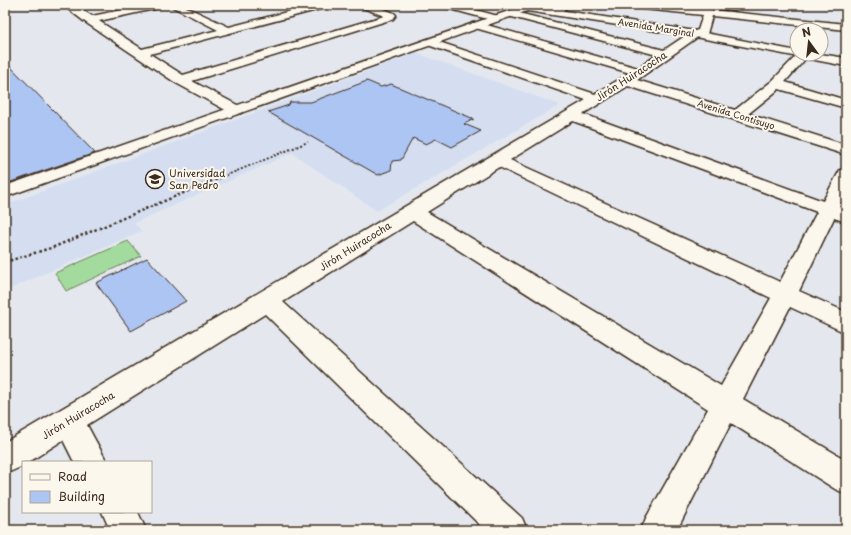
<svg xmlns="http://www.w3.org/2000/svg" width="851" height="535" font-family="'Playpen Sans',sans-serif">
	<rect width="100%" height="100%" fill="#e4e8ee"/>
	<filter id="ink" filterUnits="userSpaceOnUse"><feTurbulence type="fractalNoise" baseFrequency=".025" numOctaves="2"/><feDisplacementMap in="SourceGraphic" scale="8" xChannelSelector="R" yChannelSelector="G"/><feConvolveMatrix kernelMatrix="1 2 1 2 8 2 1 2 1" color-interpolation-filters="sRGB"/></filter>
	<g filter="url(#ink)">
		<!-- built -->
		<path fill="#d4def0" d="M 416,53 L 560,105 L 377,211 L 292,153 L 134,223 L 142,231 L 5,291 L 5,205 Z"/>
		<!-- green -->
		<path fill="#a3da9d" stroke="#6f825e" d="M 128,241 L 141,256 L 66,291 L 55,273 Z"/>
		<!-- building -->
		<path fill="#adc5f3" stroke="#3b2a1e" d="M 5,61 L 95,153 L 5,184 Z
			M 367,81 L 381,87 L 391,84 L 474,119 L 464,124 L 481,131 L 452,147 L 436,139 L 426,144 L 413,138 L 401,160 L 392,161 L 391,170 L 378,175 L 268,112 L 289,105 L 290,102 L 311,102 Z
			M 147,258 L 186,301 L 131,331 L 96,283 Z"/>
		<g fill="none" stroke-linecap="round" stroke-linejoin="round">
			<!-- minor casing -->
			<g stroke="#3b2a1e" stroke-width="3">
				<path id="minor" d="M 63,5 L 74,5 L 92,16 L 146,5 L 164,5 L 159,8 L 99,21 L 142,49 L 218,30 L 169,5 L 182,5 L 229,27 L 314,5 L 330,5 L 328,7 L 150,54 L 183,75 L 384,16 L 361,7 L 359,5 L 373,5 L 394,13 L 396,15 L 393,19 L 192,81 L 241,107 L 243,110 L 241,113 L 236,114 L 231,113 L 176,83 L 85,22 Z
					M 441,5 L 457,5 L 498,16 L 500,18 L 495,21 L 443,7 Z
					M 555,5 L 565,5 L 565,9 L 559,14 L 553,14 L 551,12 L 555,8 Z
					M 628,5 L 660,5 L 701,9 L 699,5 L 709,5 L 711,10 L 846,24 L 846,30 L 712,16 L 707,34 L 699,36 L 637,80 L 735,110 L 772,81 L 798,54 L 808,54 L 807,57 L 785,82 L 846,100 L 846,108 L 779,89 L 748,114 L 846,145 L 846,155 L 628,86 L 583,114 L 823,201 L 840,170 L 846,169 L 846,192 L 839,207 L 846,209 L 846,222 L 834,218 L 799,291 L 846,312 L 846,333 L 790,307 L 743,399 L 846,460 L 846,494 L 835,489 L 731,423 L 677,530 L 641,530 L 646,518 L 708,409 L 413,221 L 283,302 L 522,518 L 527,530 L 485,530 L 265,314 L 87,425 L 107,462 L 74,462 L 63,440 L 29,462 L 23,462 L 23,466 L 5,474 L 5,442 L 586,100 L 425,44 L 423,42 L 425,40 L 433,40 L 595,94 L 630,73 L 472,27 L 471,25 L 472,23 L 480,23 L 638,68 L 657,55 L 508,16 L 506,14 L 511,11 L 664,50 L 691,32 L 698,30 L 703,15 L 633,8 ZM 573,121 L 817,212 L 780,282 L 510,160 ZM 499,167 L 771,298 L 721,386 L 427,212 Z
					M 102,512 L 138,512 L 146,530 L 110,530 Z"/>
			</g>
			<!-- major casing -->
			<g stroke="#3b2a1e" stroke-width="3">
				<path id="major" d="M 518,5 L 541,5 L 539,7 L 695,31 L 797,51 L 797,54 L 820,54 L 846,58 L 846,66 L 695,37 L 527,11 L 5,197 L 5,186 L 517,8 Z"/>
			</g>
			<!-- path-far1 -->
			<path stroke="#3b2a1e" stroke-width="2" stroke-dasharray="2 2" stroke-linecap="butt" d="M 215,180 L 308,142"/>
			<!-- path -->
			<path stroke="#3b2a1e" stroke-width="2.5" stroke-dasharray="2.5 2.5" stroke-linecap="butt" d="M 5,262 L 54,247 L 217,179"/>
			<!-- minor -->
			<use href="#minor" fill="#fbf7ec" fill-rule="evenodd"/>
			<!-- major -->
			<use href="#major" fill="#fbf7ec" fill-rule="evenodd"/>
		</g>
	</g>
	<!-- icons -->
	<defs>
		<g id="university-ring" transform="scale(1)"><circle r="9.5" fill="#fbf7ec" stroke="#3b2a1e" stroke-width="1.5"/><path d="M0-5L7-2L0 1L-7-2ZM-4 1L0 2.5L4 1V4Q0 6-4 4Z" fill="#3b2a1e"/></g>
	</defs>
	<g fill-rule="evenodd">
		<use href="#university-ring" x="155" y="179"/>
	</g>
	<g text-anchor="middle" stroke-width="4" stroke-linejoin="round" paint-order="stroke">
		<!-- far-street labels -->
		<g font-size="9" fill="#3b2a1e" stroke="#fbf7ec">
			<text transform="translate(656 28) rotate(9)" y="3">Avenida Marginal</text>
			<text transform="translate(736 115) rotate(17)" y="3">Avenida Contisuyo</text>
		</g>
		<!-- street labels -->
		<g font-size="10" fill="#3b2a1e" stroke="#fbf7ec">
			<text transform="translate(631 76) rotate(-33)" y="4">Jirón Huiracocha</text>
			<text transform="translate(355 246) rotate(-32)" y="4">Jirón Huiracocha</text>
			<text transform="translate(78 415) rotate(-31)" y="4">Jirón Huiracocha</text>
		</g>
		<!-- poi labels -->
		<g font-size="10" fill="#3b2a1e" stroke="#fbf7ec" text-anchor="start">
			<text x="169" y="177">Universidad<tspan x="169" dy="12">San Pedro</tspan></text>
		</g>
	</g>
	<!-- margin -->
	<rect width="851" height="535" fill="none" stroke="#fbf7ec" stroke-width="20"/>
	<rect x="10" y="10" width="831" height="515" fill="none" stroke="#3b2a1e" stroke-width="1.5" filter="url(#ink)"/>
	<!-- legend -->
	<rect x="22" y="461" width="130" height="52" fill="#fbf7ec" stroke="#aea59a"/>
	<rect x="30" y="474" width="20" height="6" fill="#fbf7ec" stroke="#aea59a"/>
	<text x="58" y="481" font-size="12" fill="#3b2a1e">Road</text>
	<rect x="30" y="491" width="20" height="12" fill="#adc5f3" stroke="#aea59a"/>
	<text x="58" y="501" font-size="12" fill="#3b2a1e">Building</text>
	<!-- north arrow -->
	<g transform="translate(809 42) rotate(345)"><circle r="19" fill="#fbf7ec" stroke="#aea59a"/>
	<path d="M0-3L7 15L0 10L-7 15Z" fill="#3b2a1e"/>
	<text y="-6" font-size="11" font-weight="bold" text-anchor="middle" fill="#3b2a1e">N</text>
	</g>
</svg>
